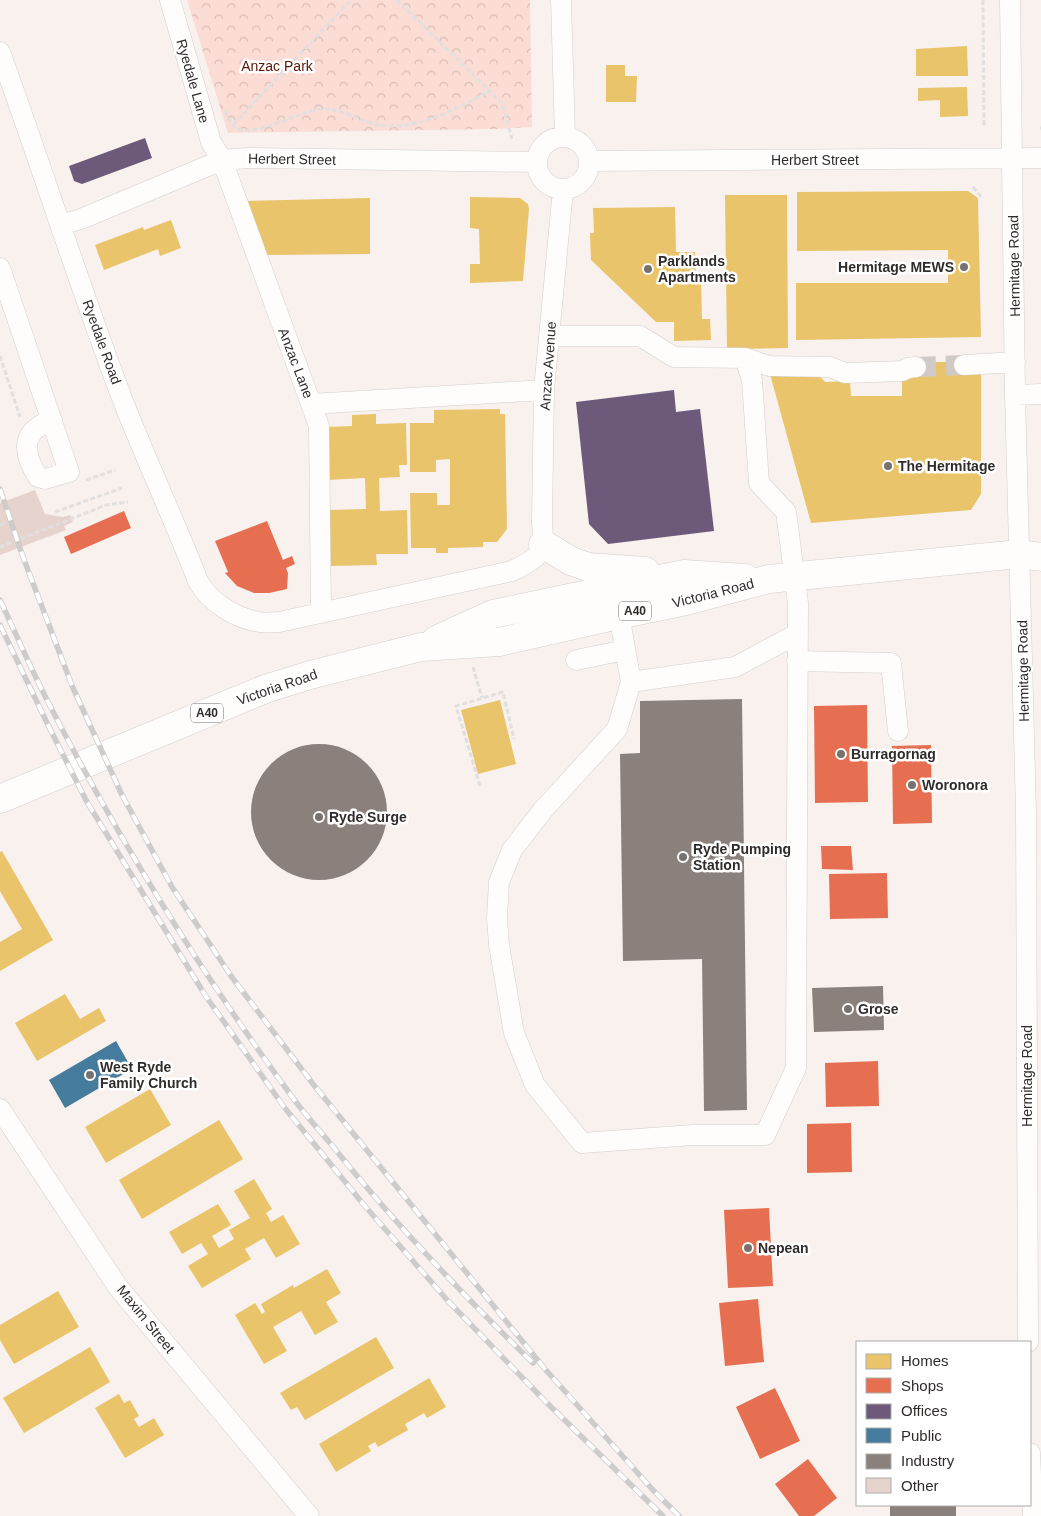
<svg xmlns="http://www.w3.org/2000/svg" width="1041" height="1516" font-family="Arial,sans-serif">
	<defs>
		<pattern id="park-crowns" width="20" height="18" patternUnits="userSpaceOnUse" patternTransform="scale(1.25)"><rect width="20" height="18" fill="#fbddd5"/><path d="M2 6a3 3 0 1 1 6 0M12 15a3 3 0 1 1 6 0" fill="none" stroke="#d8beb7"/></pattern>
	</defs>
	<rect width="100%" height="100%" fill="#f8f1ee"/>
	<!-- park -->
	<path fill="url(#park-crowns)" d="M 187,0 L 530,0 L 532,127 L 496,129 L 228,133 Z"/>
	<!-- homes -->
	<path fill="#e9c46a" d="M 967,46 L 968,76 L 916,76 L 916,49 Z
		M 606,65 L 625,65 L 625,76 L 637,76 L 636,102 L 606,102 Z
		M 967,87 L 968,116 L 940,117 L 940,100 L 918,101 L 918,88 Z
		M 968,191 L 978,198 L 981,337 L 796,340 L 796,283 L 948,283 L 948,250 L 797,251 L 797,192 Z
		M 725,195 L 787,195 L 788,348 L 727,349 Z
		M 470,197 L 520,198 L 528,204 L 529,209 L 523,281 L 470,283 L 470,264 L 480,264 L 479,229 L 470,228 Z
		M 370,198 L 370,254 L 266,255 L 246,201 Z
		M 675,207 L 676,252 L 695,252 L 696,278 L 701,277 L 702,319 L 710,319 L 711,340 L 674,341 L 674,322 L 656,322 L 591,260 L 590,233 L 594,233 L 593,208 Z
		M 171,220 L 181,248 L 160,256 L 158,249 L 104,270 L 95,245 L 143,227 L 144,230 Z
		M 922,362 L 959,362 L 981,375 L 981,494 L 971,510 L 811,523 L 770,374 L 816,372 L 825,382 L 850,381 L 851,396 L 902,396 L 902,378 Z
		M 500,409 L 500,414 L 505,414 L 507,529 L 497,542 L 483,542 L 483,547 L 448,548 L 448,553 L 436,553 L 436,548 L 411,548 L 410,493 L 437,493 L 437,505 L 450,505 L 450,459 L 436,460 L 436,472 L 410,472 L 410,423 L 434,423 L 434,410 Z
		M 376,414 L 376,424 L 406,423 L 407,465 L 399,465 L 400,477 L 379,478 L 380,511 L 407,510 L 408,554 L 376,554 L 377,565 L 328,566 L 327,510 L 366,509 L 365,478 L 327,480 L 325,427 L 352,426 L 352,415 Z
		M 500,700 L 516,764 L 478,774 L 461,710 Z
		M 2,851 L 53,940 L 0,971 L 0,942 L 22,929 L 0,891 L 0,852 Z
		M 65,994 L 80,1019 L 99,1008 L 106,1021 L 37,1061 L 15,1023 Z
		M 150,1089 L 171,1125 L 106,1163 L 85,1127 Z
		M 219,1120 L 243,1159 L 142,1219 L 119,1180 Z
		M 254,1179 L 272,1209 L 266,1213 L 271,1222 L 283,1215 L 300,1244 L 276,1258 L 264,1238 L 245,1249 L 251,1259 L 202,1288 L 188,1266 L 208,1254 L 201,1243 L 182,1254 L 169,1232 L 218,1204 L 231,1225 L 212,1236 L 219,1248 L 234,1239 L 229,1230 L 250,1218 L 234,1191 Z
		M 327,1269 L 341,1293 L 326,1302 L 338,1322 L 315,1335 L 301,1311 L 273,1327 L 287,1351 L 264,1364 L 235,1315 L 255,1303 L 262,1314 L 265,1312 L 261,1304 L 293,1285 L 294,1288 Z
		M 58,1291 L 79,1327 L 14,1364 L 0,1340 L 0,1325 Z
		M 376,1337 L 394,1368 L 305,1420 L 297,1407 L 291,1410 L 280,1393 Z
		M 90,1347 L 110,1382 L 24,1433 L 3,1398 Z
		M 429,1378 L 446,1407 L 427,1418 L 424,1413 L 405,1424 L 408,1430 L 378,1447 L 375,1442 L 368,1446 L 371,1451 L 336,1472 L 319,1444 Z
		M 119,1394 L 124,1403 L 130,1400 L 139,1416 L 134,1419 L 139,1427 L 154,1418 L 164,1435 L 125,1458 L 95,1408 Z"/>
	<!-- shops -->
	<path fill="#e76f51" d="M 124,511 L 131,528 L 71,554 L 64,537 Z
		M 267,521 L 283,560 L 292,556 L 295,564 L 286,568 L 288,573 L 287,589 L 269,593 L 254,593 L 237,586 L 225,573 L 228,572 L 215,541 Z
		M 867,705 L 868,802 L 815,803 L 814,706 Z
		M 931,745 L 932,823 L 893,824 L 892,746 Z
		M 821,846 L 851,846 L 853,870 L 822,869 Z
		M 887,873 L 888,918 L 830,919 L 829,874 Z
		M 878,1061 L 879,1106 L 826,1107 L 825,1063 Z
		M 851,1123 L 852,1172 L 807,1173 L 807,1124 Z
		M 769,1208 L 773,1286 L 728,1288 L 724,1210 Z
		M 758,1299 L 764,1362 L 725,1366 L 719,1303 Z
		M 775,1388 L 800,1441 L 760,1459 L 736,1407 Z
		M 808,1459 L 837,1498 L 814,1516 L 799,1516 L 775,1484 Z"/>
	<!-- offices -->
	<path fill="#6d597a" d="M 145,138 L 152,158 L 82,184 L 74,181 L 69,166 Z
		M 674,390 L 676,412 L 700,409 L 714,531 L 608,544 L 589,524 L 576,402 Z"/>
	<!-- public -->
	<path fill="#457b9d" d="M 116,1041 L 132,1069 L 65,1108 L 49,1080 Z"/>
	<!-- industry -->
	<path fill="#8a817c" d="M 742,699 L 747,1110 L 704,1111 L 702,959 L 623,961 L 620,754 L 640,753 L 640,701 Z
		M251 812a68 68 0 1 1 136 0a68 68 0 1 1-136 0Z
		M 883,986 L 884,1030 L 814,1032 L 812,988 Z
		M 890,1505 L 956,1505 L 956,1516 L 890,1516 Z"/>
	<!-- building -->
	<path fill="#e6d3ce" d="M 35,490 L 45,514 L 63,517 L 70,515 L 73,522 L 64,526 L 66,530 L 0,555 L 0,503 Z"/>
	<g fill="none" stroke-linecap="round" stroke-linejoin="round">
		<!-- minor-tunnel -->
		<path stroke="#d0cac7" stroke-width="20" stroke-dasharray="20 10" stroke-linecap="butt" d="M 916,367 L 964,365"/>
		<!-- minor casing -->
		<g stroke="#d3cecc" stroke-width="21">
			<path id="minor" d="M 170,0 L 211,142 L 222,160 L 311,404 L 544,390
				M 561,0 L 565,137
				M 1010,0 L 1015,395 L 1026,811 L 1028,1342
				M 0,52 C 43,170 80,289 125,406 C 148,464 175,522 198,581 C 209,602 235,618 259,622 C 265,623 272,622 279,622 L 512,571 C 540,557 545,554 542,522 L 544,390 L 563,189
				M537 163a26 26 0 1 1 52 0a26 26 0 1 1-52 0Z
				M 589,161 L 1041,158
				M 60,225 L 81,219 L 222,160 L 248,158 L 537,162
				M 0,268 L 69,472 L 45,479 L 38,477 C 22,452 21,431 52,420
				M 549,336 L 640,336 L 674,357 L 745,358 L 769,366 L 830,367 L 845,373 L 902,371 L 908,368 L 916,367
				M 964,365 L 1015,362
				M 1015,395 L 1041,394
				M 311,404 L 319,426 L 321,612
				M 617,603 L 631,682 L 617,729 L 543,810 L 512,850 L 499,882 L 497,918 L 499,945 L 514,1033 L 535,1085 L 582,1143 L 693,1135 L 765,1135 L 796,1068 L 798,603 L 786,512 L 759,483 L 752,380 L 745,358
				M 576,660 L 625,650
				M 797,661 L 891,663 L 898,731
				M 631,682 L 735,667 L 797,634
				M 0,1109 L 118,1287 L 309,1516
				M 1030,1453 L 1033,1516"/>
		</g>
		<!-- highway casing -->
		<g stroke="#d3cecc" stroke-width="29">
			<path id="highway" d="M 543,544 L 571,561 L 588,567 L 645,571
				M 436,640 L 493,614 L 684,574 L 745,578
				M 0,799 L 265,689 L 310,675 L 421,647 L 499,642 L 618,615 L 686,601 L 769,579 L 1019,554 L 1041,557"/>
		</g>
		<!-- path -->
		<path stroke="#e1dfdf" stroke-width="3" stroke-dasharray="5 2.5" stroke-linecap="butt" d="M 397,0 L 502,103 L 512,139
			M 983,0 L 984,127
			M 225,111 C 228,118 231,125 238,129 C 257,137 300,110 323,109 C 342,108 359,121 378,125 C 412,132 460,108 489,91
			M 233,125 L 351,0
			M 1040,128 L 1041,128
			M 973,187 L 982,198
			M 0,356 L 20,417
			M 86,480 L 115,470
			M 55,512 L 122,488
			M 0,525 L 5,523
			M 0,547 L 106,505 L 128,502
			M 473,667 L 482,698
			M 480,786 L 456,706 L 503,692 L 514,739"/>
		<!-- minor -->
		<use href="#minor" stroke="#fefdfc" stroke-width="20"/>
		<!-- highway -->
		<use href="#highway" stroke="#fefdfc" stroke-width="28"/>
		<!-- rail casing -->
		<g stroke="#cecccb" stroke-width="5.5">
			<path id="rail" d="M 0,489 L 23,557 L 73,688 L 122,795 L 172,887 L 231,976 L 313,1084 L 545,1369 L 652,1489 L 679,1516
				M 0,600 C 16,634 31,669 48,702 C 119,840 201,973 293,1098 C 306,1116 321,1132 335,1149 C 396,1225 463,1295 533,1363
				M 0,625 L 49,727 L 87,802 L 205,995 L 284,1107 L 364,1205 L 448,1301 L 546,1402 L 663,1516"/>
		</g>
		<!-- rail -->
		<use href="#rail" stroke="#fff" stroke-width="4" stroke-dasharray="11" stroke-linecap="butt"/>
	</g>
	<!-- markers -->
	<g fill="#77716f" stroke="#fff" stroke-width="2">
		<circle cx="964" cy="267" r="5"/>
		<circle cx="648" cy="269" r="5"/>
		<circle cx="888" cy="466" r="5"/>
		<circle cx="841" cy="754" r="5"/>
		<circle cx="912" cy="785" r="5"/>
		<circle cx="319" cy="817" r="5"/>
		<circle cx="683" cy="857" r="5"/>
		<circle cx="848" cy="1009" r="5"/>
		<circle cx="90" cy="1075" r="5"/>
		<circle cx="748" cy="1248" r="5"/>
	</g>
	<g text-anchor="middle" stroke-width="5" stroke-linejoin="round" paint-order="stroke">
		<!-- shield labels -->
		<g fill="#fff" stroke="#6f6b6b" stroke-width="1">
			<rect x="619" y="601.5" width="32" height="19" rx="4"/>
			<rect x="191" y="703.5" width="32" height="19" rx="4"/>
		</g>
		<g font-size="12" font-weight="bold" fill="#312c2b">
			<text x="635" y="615">A40</text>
			<text x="207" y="717">A40</text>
		</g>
		<!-- park labels -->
		<g font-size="14" fill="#581504" stroke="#fff">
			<text x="277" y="71">Anzac Park</text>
		</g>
		<!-- street labels -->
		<g font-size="14" fill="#312c2b" stroke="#fff">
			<text transform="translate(193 81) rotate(74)" y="5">Ryedale Lane</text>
			<text transform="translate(292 159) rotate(1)" y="5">Herbert Street</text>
			<text x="815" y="165">Herbert Street</text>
			<text transform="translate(1014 266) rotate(-91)" y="5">Hermitage Road</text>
			<text transform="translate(102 342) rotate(70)" y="5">Ryedale Road</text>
			<text transform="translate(296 363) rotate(69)" y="5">Anzac Lane</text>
			<text transform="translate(548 366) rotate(-86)" y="5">Anzac Avenue</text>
			<text transform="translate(713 593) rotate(-14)" y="5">Victoria Road</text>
			<text transform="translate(1023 671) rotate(-91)" y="5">Hermitage Road</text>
			<text transform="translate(277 687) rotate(-19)" y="5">Victoria Road</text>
			<text transform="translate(1027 1076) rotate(-90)" y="5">Hermitage Road</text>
			<text transform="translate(146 1319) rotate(51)" y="5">Maxim Street</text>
		</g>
		<!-- poi labels -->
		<g font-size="14" font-weight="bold" fill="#312c2b" stroke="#fff" text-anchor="start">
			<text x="658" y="266">Parklands<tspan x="658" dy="16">Apartments</tspan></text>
			<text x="954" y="272" text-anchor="end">Hermitage MEWS</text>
			<text x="898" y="471">The Hermitage</text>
			<text x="851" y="759">Burragornag</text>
			<text x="922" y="790">Woronora</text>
			<text x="329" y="822">Ryde Surge</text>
			<text x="693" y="854">Ryde Pumping<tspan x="693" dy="16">Station</tspan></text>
			<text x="858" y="1014">Grose</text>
			<text x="100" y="1072">West Ryde<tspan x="100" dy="16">Family Church</tspan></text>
			<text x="758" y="1253">Nepean</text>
		</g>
	</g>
	<!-- legend -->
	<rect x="856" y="1341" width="175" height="165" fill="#ffffff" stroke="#adabaa"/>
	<rect x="866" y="1354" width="25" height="15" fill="#e9c46a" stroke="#adabaa"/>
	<text x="901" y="1366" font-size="15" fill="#312c2b">Homes</text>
	<rect x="866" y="1378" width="25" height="15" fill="#e76f51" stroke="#adabaa"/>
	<text x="901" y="1391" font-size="15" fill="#312c2b">Shops</text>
	<rect x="866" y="1404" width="25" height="15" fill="#6d597a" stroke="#adabaa"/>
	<text x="901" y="1416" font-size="15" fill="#312c2b">Offices</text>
	<rect x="866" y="1428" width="25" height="15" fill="#457b9d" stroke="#adabaa"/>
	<text x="901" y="1441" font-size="15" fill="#312c2b">Public</text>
	<rect x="866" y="1454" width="25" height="15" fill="#8a817c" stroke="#adabaa"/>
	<text x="901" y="1466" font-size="15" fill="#312c2b">Industry</text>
	<rect x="866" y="1478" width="25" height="15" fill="#e6d3ce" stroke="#adabaa"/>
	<text x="901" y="1491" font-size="15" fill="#312c2b">Other</text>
</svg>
